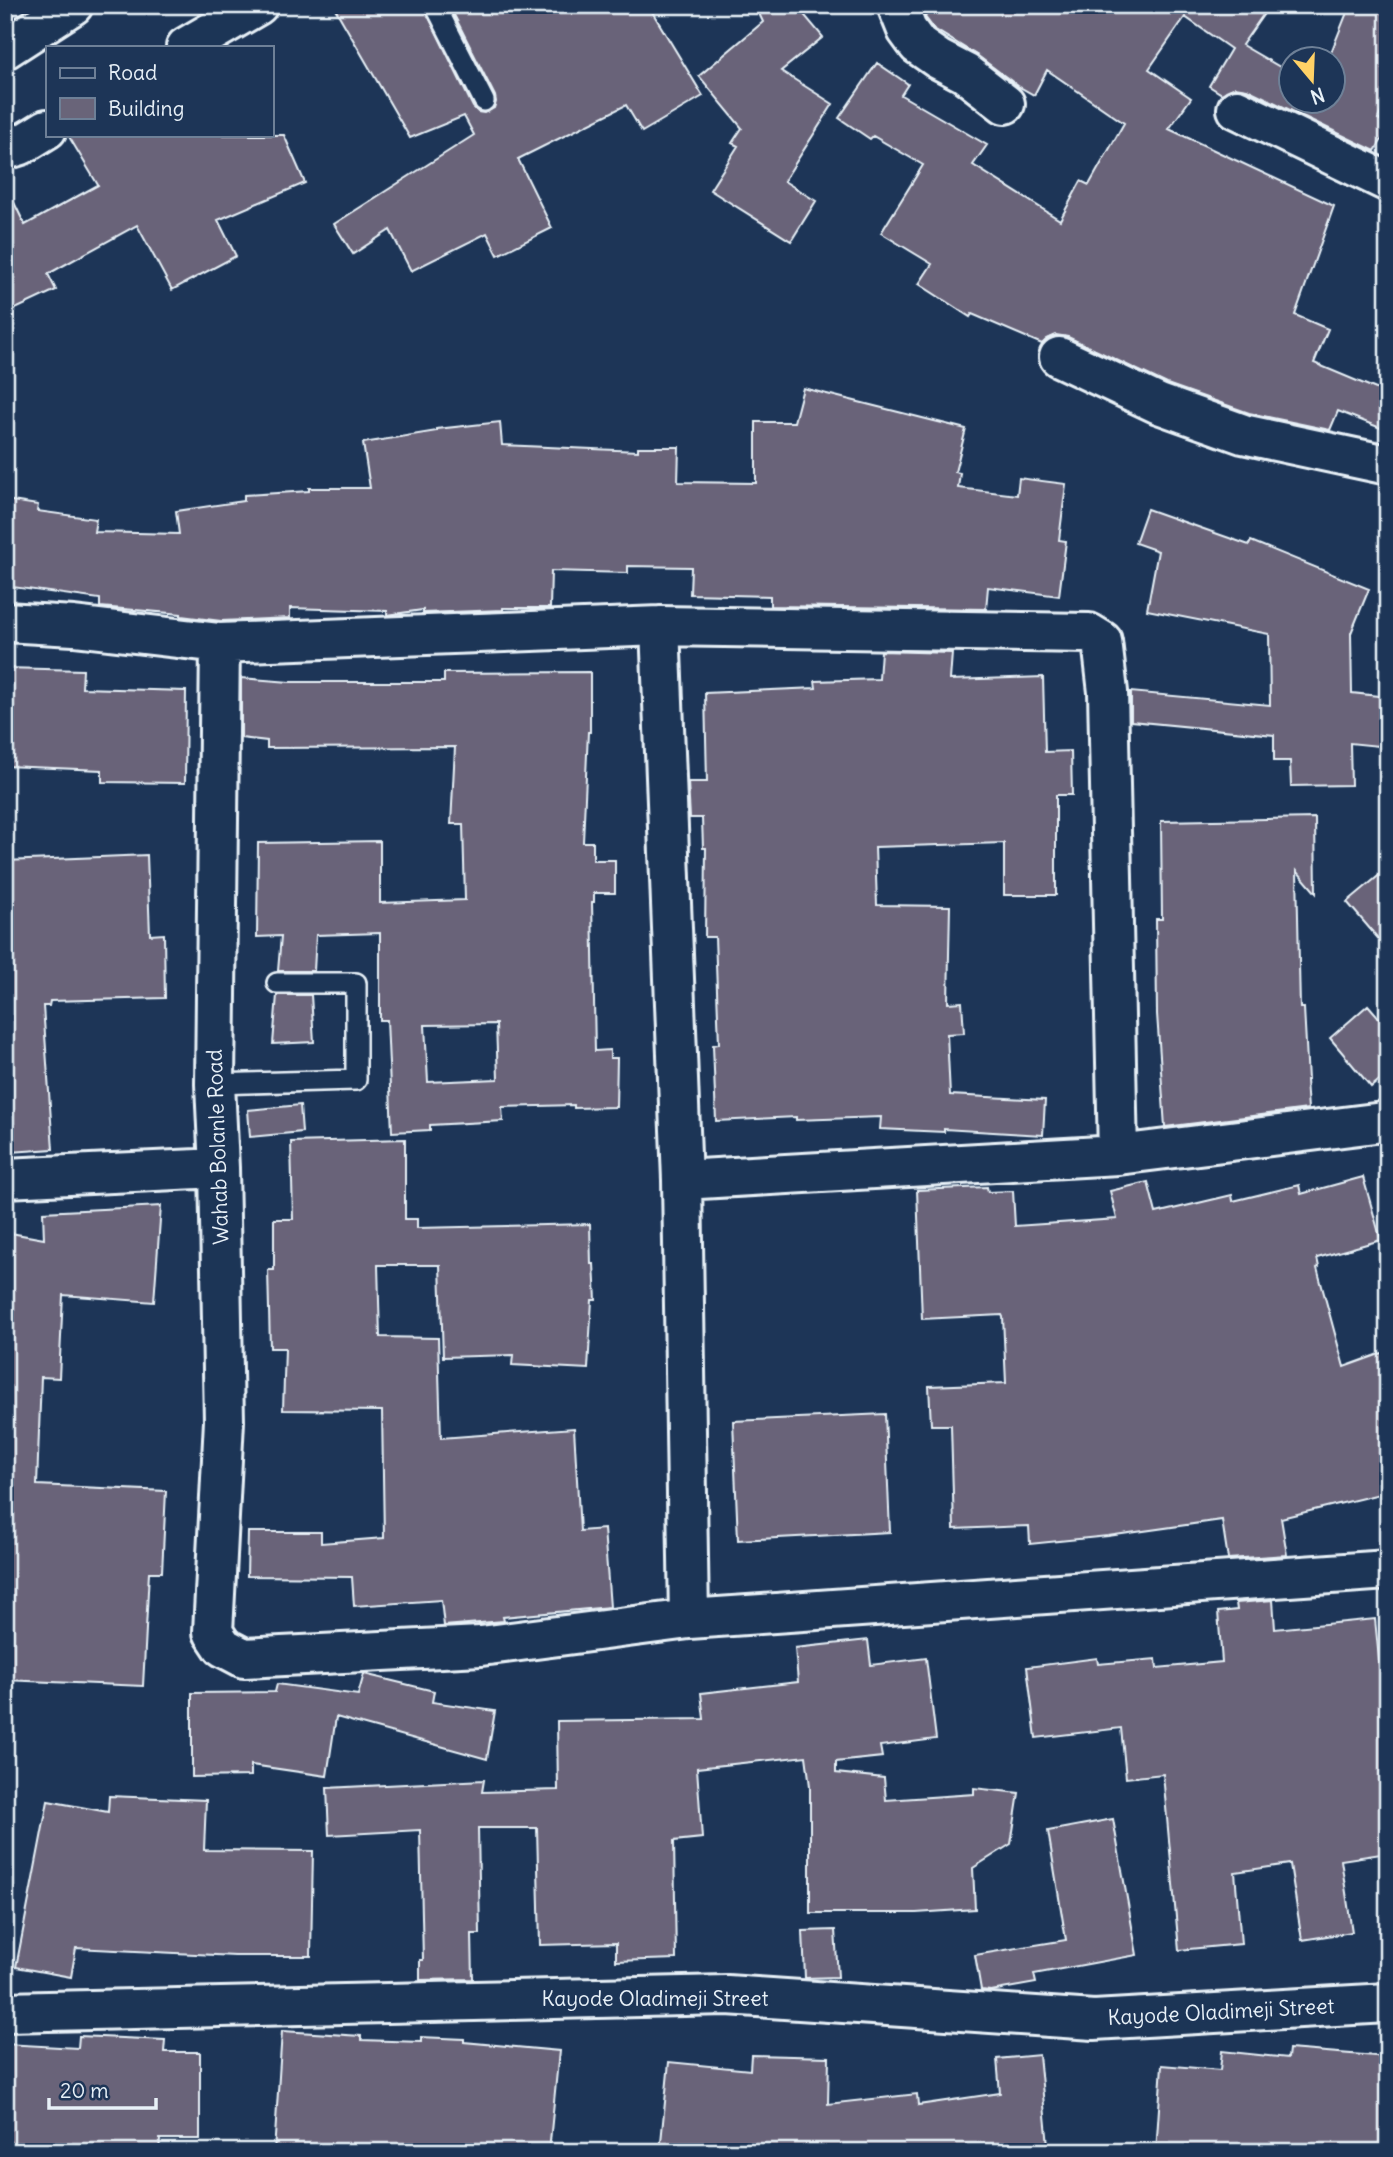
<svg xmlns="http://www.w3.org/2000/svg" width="1393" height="2157" font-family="Delius,sans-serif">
	<rect width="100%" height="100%" fill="#1d3557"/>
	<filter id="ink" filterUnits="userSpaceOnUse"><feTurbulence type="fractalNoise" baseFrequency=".0143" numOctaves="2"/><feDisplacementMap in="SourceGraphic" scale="14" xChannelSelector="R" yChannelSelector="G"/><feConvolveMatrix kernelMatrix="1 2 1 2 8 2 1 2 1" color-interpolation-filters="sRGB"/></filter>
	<g filter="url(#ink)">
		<!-- building -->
		<path fill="#696479" stroke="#e8f1f8" stroke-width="2" fill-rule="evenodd" d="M 333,5 L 423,5 L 473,107 L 478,112 L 484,113 L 494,108 L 496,102 L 495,96 L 449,5 L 648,5 L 703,96 L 642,132 L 626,105 L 518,159 L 552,228 L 498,255 L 487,233 L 411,271 L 390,230 L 353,254 L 334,224 L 474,135 L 464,116 L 410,138 Z
			M 755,5 L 796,5 L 823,37 L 781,71 L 833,104 L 784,181 L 816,201 L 791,241 L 710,190 L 738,146 L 732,143 L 742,128 L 699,76 L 763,22 Z
			M 932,5 L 1270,5 L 1242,45 L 1292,74 L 1292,102 L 1334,102 L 1334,60 L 1328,60 L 1350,5 L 1388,5 L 1388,95 L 1378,119 L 1388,124 L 1388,129 L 1375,151 L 1247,89 L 1235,87 L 1222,94 L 1209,86 L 1231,49 L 1185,17 L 1149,69 L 1191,98 L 1169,129 L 1334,206 L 1295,315 L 1328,329 L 1314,363 L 1388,394 L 1388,431 L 1338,411 L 1330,430 L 1249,413 L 1167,384 L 1068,337 L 1056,335 L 1047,339 L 1042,344 L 972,314 L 970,317 L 919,284 L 932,264 L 881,233 L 923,165 L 873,136 L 870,139 L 839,118 L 877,63 L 908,84 L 901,95 L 987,145 L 973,165 L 1060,220 L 1081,181 L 1089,185 L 1124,123 L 1047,70 L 1034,95 L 1018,86 L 978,56 L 934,29 L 925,17 Z
			M 68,135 L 284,135 L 305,183 L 218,220 L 236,256 L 172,290 L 137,225 L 48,274 L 56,290 L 5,314 L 5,184 L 25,225 L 98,185 Z
			M 803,388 L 966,429 L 955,472 L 960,473 L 958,488 L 1017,495 L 1019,478 L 1066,484 L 1059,540 L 1066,541 L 1059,596 L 988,587 L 986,609 L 770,606 L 770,596 L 690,594 L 691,567 L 628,566 L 628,573 L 551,571 L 550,608 L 503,608 L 503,610 L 423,613 L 423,610 L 387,615 L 387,611 L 290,608 L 290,618 L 221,621 L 181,616 L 181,614 L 100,607 L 100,599 L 5,586 L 5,500 L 38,505 L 37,511 L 96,519 L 94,532 L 179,534 L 176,511 L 244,501 L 244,495 L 309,491 L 309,488 L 370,488 L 363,443 L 437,431 L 437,429 L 500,422 L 502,445 L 638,451 L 638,447 L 679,447 L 678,482 L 756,483 L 756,422 L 794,422 Z
			M 1147,509 L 1249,545 L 1251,541 L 1369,589 L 1351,633 L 1352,693 L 1388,697 L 1388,747 L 1350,743 L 1351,785 L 1291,786 L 1290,761 L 1274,761 L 1274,735 L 1131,721 L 1131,692 L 1270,705 L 1269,634 L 1147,610 L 1158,551 L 1135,543 Z
			M 881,651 L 952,653 L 950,680 L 1043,677 L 1045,752 L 1071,751 L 1072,795 L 1056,795 L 1056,895 L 1004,895 L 1004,843 L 875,847 L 877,905 L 950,906 L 948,1003 L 962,1002 L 964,1033 L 947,1034 L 950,1095 L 1045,1100 L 1043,1135 L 944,1129 L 944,1132 L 880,1129 L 881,1117 L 796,1120 L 796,1117 L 716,1121 L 713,1045 L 719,1044 L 715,937 L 705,937 L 706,848 L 703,848 L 702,818 L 690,818 L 688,782 L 707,782 L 705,693 L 816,688 L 815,681 L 879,679 Z
			M 5,668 L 83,670 L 82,688 L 186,691 L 185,783 L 102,782 L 102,770 L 5,766 Z
			M 590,672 L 590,732 L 588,732 L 583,842 L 593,842 L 593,860 L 615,860 L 615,893 L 594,893 L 594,902 L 592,902 L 595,1051 L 610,1050 L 610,1058 L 617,1058 L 616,1107 L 574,1108 L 574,1105 L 502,1107 L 503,1121 L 430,1125 L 430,1130 L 392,1132 L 387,1020 L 380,1020 L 380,933 L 316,935 L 314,971 L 278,971 L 281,936 L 257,937 L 258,843 L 380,841 L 380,903 L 465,900 L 463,824 L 451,824 L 455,747 L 267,748 L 267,741 L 241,738 L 241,678 L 290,682 L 444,682 L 444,673 ZM 496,1024 L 498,1079 L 428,1082 L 425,1025 Z
			M 1315,818 L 1316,893 L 1297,871 L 1300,1008 L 1304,1008 L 1308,1080 L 1306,1080 L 1308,1109 L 1165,1127 L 1157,1014 L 1156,919 L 1162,919 L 1161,821 Z
			M 147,855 L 150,935 L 164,934 L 165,998 L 50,1001 L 49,1006 L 43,1006 L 53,1149 L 11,1152 L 5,1075 L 5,861 Z
			M 1388,868 L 1388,950 L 1347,902 Z
			M 277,995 L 311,995 L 314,1042 L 273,1044 Z
			M 1368,1005 L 1388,1028 L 1388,1073 L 1371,1087 L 1330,1038 Z
			M 300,1105 L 302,1132 L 250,1137 L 248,1110 Z
			M 405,1139 L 405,1219 L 417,1219 L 417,1228 L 590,1224 L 591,1264 L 594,1264 L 596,1300 L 592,1300 L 588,1369 L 512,1365 L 513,1355 L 443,1357 L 440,1265 L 378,1265 L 380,1337 L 438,1338 L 441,1438 L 574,1428 L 580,1531 L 604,1529 L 610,1607 L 503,1617 L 504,1621 L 444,1626 L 441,1600 L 354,1606 L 352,1577 L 247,1576 L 248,1532 L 321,1532 L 321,1543 L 384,1538 L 382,1411 L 283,1410 L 285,1348 L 270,1348 L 268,1270 L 274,1270 L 274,1219 L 293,1219 L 291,1142 Z
			M 1363,1177 L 1381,1240 L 1317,1258 L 1319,1267 L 1317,1268 L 1344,1367 L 1388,1351 L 1388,1492 L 1281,1518 L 1287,1555 L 1228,1559 L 1222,1520 L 1108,1536 L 1030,1544 L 1029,1526 L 954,1529 L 951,1425 L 931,1425 L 929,1386 L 1006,1383 L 1003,1317 L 1002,1315 L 922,1319 L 917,1190 L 987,1187 L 988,1192 L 1013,1191 L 1015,1226 L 1117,1219 L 1110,1191 L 1148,1182 L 1156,1213 L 1232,1195 L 1233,1201 L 1299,1185 L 1301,1194 Z
			M 161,1206 L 154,1302 L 63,1295 L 59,1378 L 41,1377 L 37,1485 L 166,1491 L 162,1572 L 149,1572 L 143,1686 L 5,1680 L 5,1232 L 44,1239 L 43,1212 Z
			M 885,1414 L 890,1532 L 738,1540 L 733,1421 Z
			M 1273,1600 L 1275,1629 L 1375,1619 L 1388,1750 L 1388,1853 L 1341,1860 L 1352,1932 L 1302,1940 L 1290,1864 L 1235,1872 L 1241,1944 L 1179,1950 L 1163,1774 L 1126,1778 L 1121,1728 L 1036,1738 L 1027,1667 L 1097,1658 L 1098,1664 L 1156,1659 L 1157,1668 L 1222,1662 L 1218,1612 L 1237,1610 L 1236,1603 Z
			M 868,1640 L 871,1665 L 926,1658 L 936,1739 L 880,1746 L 882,1757 L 836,1762 L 836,1773 L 884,1778 L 886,1800 L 974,1794 L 974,1788 L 1019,1793 L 1011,1844 L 973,1868 L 975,1909 L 916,1913 L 810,1913 L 810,1786 L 806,1756 L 697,1768 L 702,1838 L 674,1841 L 676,1959 L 616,1961 L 616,1943 L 540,1945 L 537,1828 L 478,1828 L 480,1934 L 472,1934 L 473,1979 L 420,1980 L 420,1960 L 423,1960 L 420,1830 L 329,1835 L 327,1788 L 484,1780 L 482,1792 L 558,1790 L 557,1721 L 704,1719 L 701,1693 L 798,1682 L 795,1648 Z
			M 364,1674 L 434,1691 L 432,1702 L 495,1711 L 487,1759 L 336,1717 L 327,1776 L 251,1765 L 251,1776 L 192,1777 L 192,1693 L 275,1692 L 277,1684 L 358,1695 Z
			M 109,1796 L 206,1800 L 204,1850 L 313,1851 L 311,1956 L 235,1956 L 76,1948 L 71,1977 L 16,1967 L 48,1801 L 108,1812 Z
			M 1113,1819 L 1137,1955 L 1034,1974 L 1036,1983 L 991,1991 L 981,1990 L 975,1955 L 1066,1940 L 1048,1831 Z
			M 835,1930 L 838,1977 L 805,1978 L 803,1931 Z
			M 282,2031 L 361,2036 L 361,2040 L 421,2042 L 421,2037 L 464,2039 L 464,2042 L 559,2051 L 549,2152 L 274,2152 Z
			M 79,2036 L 165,2040 L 164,2052 L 200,2052 L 200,2139 L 160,2139 L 159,2152 L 5,2152 L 5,2044 L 78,2048 Z
			M 1289,2049 L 1388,2057 L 1388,2152 L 1156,2152 L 1162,2065 L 1220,2070 L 1222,2051 L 1288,2058 Z
			M 751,2055 L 829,2057 L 828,2104 L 917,2094 L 918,2105 L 1000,2093 L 997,2059 L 1039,2055 L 1048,2145 L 1021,2148 L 1021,2152 L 660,2152 L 669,2062 L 750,2070 Z"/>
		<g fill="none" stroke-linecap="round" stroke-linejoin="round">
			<!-- service casing -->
			<g stroke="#e8f1f8" stroke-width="24">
				<path id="service" d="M 435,5 L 484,101
					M 215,1084 L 356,1080 L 356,983 L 277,983"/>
			</g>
			<!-- minor casing -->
			<g stroke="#e8f1f8" stroke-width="44">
				<path id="minor" d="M 897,5 L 907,30 L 918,45 L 938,59 L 965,73 L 1005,104
					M 186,47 L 258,5
					M 5,49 L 73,5
					M 1237,109 L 1388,182
					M 5,150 L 21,145 L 47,129
					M 1059,357 L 1159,404 L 1243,434 L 1388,465
					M 5,622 L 74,626 L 220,643 L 660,626 L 1089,633 L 1102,641 L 1108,692 L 1118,1155
					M 660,626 L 682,1180 L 689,1619
					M 220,643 L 215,1084 L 219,1168 L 224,1421 L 213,1632 L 223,1647 L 244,1658 L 481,1646 L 689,1619 L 1388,1570
					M 5,1178 L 219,1168
					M 682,1180 L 1118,1155 L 1383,1122 L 1388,1119
					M 5,2012 L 727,1995 L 1094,2020 L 1388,2003"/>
			</g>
			<!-- service -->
			<use href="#service" stroke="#1d3557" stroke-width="19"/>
			<!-- minor -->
			<use href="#minor" stroke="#1d3557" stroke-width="38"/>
		</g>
	</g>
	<g text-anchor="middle" stroke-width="5" stroke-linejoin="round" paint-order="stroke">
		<!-- street labels -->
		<g font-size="21" fill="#e8f1f8" stroke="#1d3557">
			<text transform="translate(218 1147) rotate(-92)" y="7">Wahab Bolanle Road</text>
			<text x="655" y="2006">Kayode Oladimeji Street</text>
			<text transform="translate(1221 2012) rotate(-3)" y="7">Kayode Oladimeji Street</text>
		</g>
	</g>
	<!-- margin -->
	<rect width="1393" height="2157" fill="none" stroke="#1d3557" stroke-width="28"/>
	<rect x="14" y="14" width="1365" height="2129" fill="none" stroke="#e8f1f8" stroke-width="2.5" filter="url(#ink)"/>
	<!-- legend -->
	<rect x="46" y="46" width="228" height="91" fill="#1d3557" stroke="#6e8097" stroke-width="2"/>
	<rect x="60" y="68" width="35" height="10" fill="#1d3557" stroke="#6e8097" stroke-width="2"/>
	<text x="108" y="80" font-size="21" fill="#e8f1f8">Road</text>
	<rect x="60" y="98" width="35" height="21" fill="#696479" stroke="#6e8097" stroke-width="2"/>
	<text x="108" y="116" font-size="21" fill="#e8f1f8">Building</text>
	<!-- north arrow -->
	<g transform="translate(1312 80) rotate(161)"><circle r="33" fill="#1d3557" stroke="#6e8097" stroke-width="2"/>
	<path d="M0-5L12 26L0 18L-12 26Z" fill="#ffd166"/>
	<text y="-10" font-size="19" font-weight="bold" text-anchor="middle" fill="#e8f1f8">N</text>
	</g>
	<!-- scale -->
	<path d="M49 2098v10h107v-10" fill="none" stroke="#e8f1f8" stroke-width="3.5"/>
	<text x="60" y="2098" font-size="21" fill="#e8f1f8" stroke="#1d3557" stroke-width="5" paint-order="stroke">20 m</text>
</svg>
